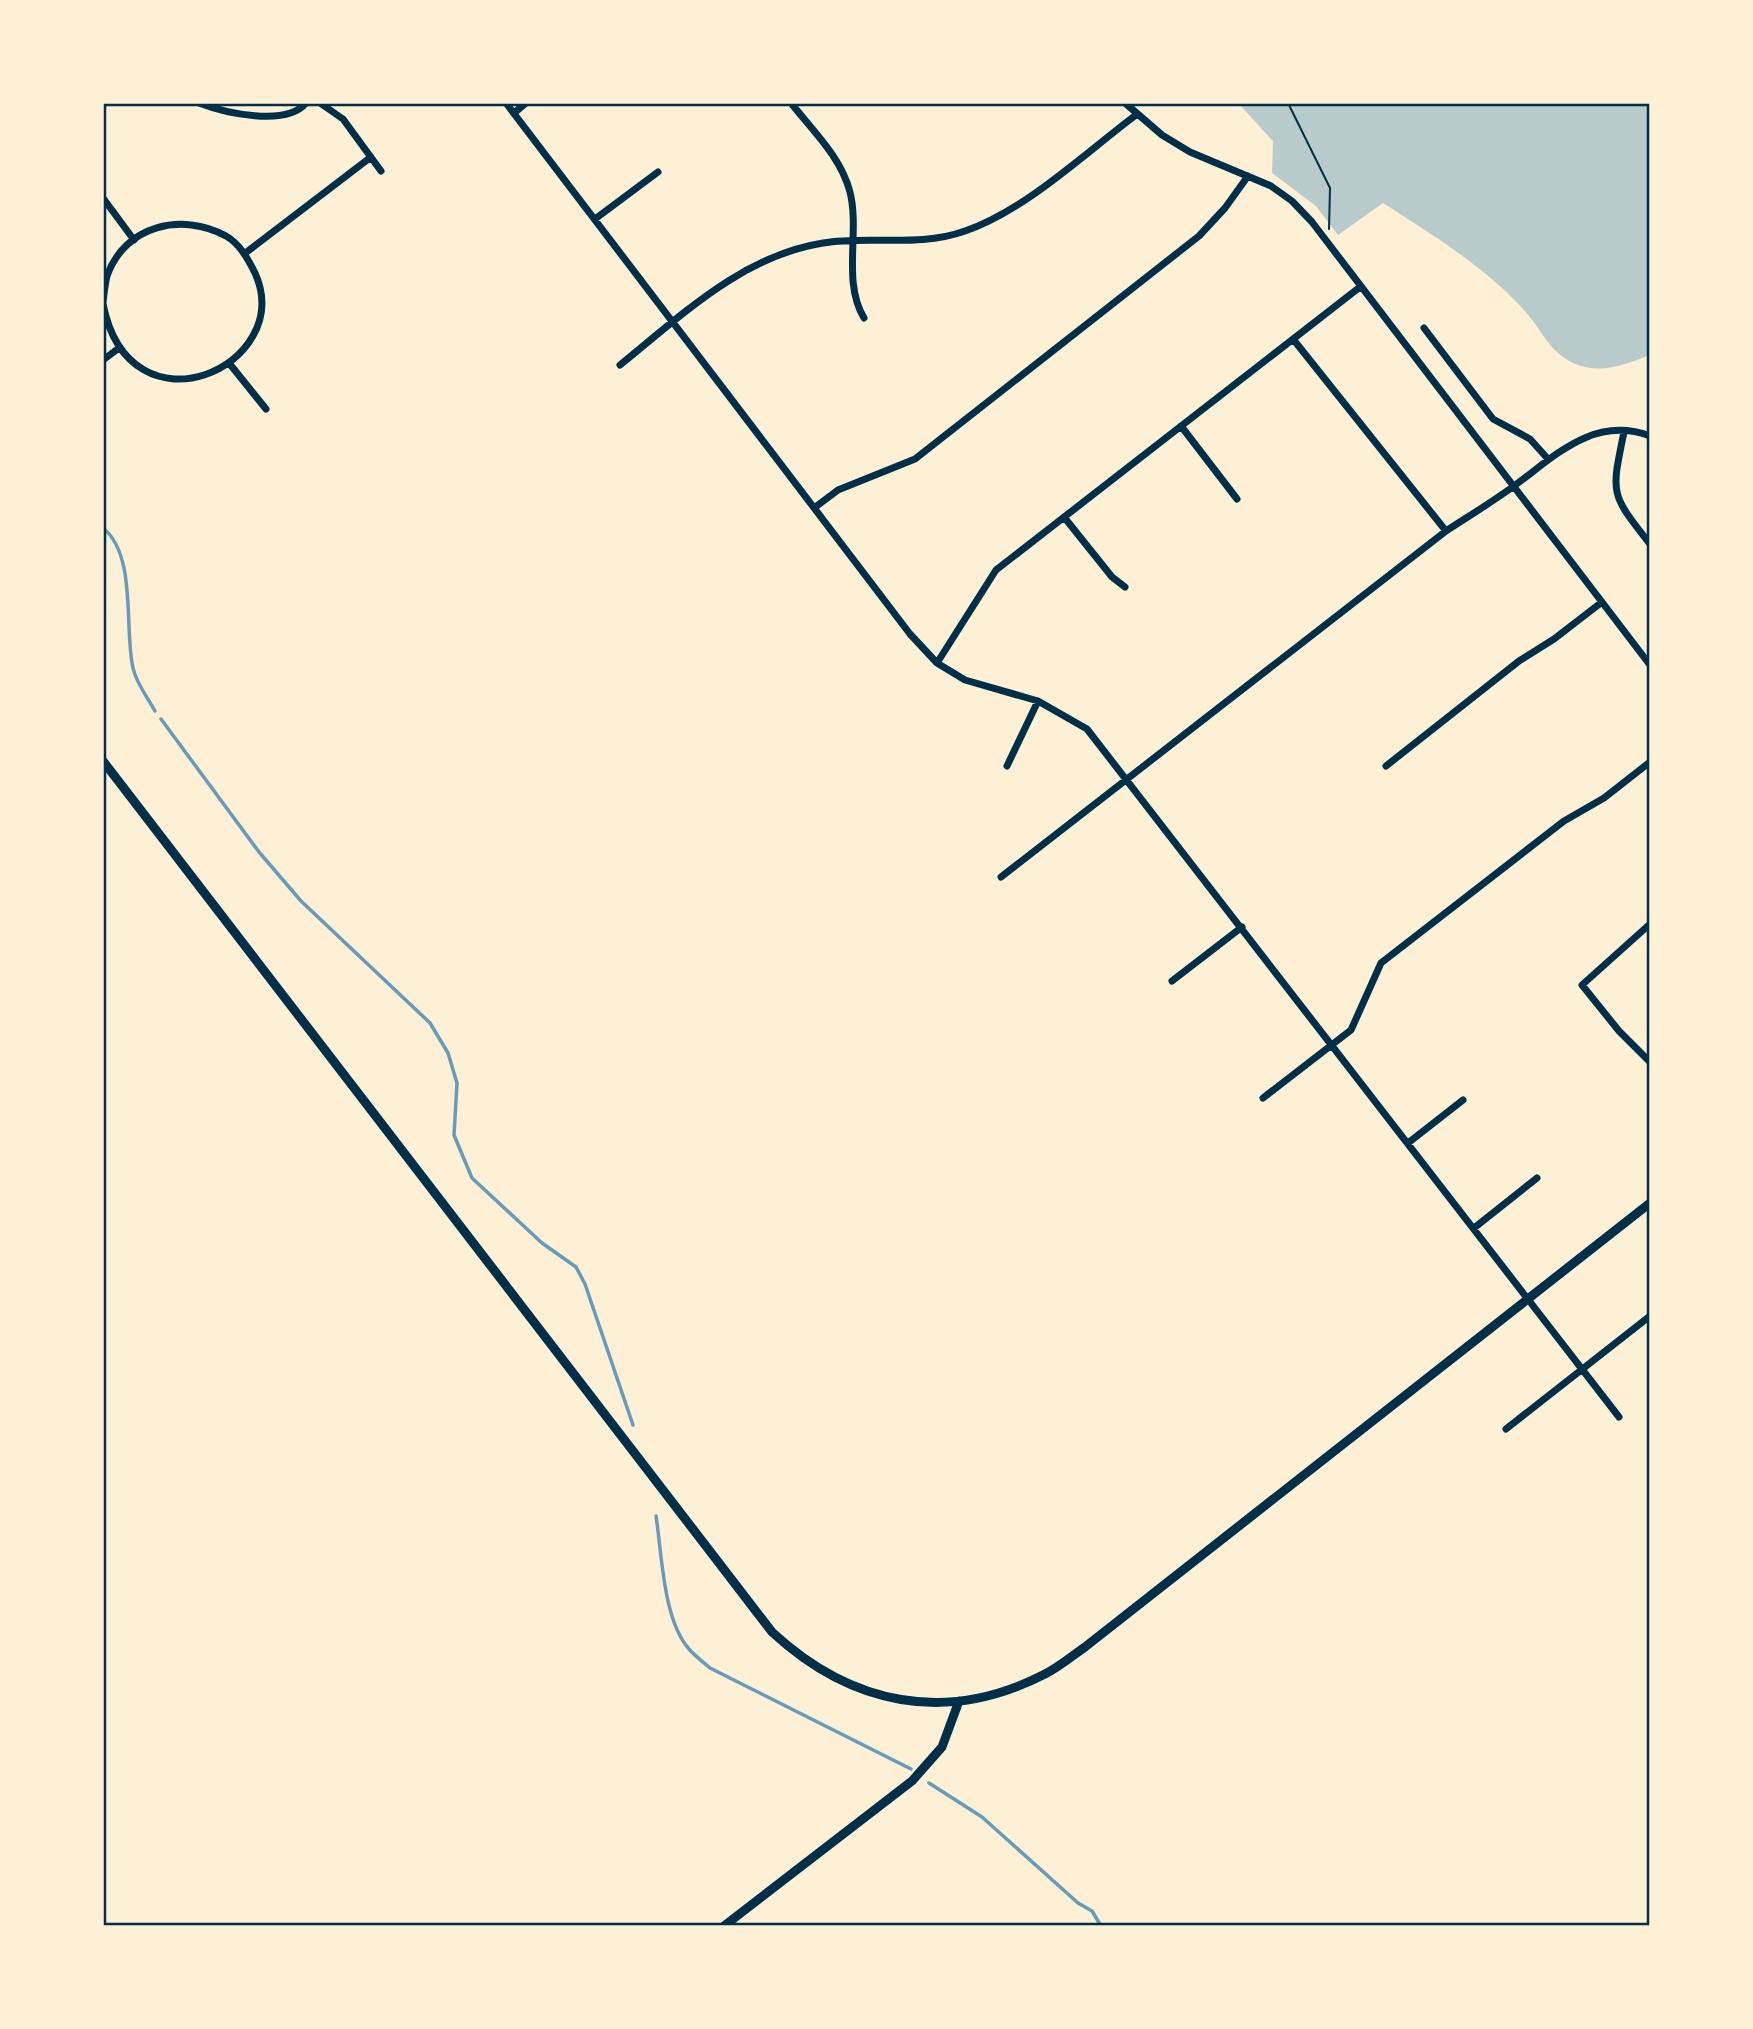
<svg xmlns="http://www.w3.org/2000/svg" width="1753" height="2029" font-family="'Fira Sans',sans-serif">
	<rect width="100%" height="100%" fill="#fdf0d5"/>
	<!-- green -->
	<path fill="#b9caca" d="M 1238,103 L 1650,103 L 1650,355 C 1624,365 1600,375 1573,363 C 1549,352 1540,327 1523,309 C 1484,266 1431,234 1383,203 L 1338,235 L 1316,206 L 1272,173 L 1273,141 Z"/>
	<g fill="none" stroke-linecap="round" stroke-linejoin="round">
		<!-- stream -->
		<path stroke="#669bbc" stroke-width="3.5" d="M 103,528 C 137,555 124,629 133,668 C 136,683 148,698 155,711
			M 161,719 L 259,852 L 301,901 L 430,1023 L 448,1053 L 457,1083 L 454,1135 L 472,1178 L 542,1243 L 576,1267 L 585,1284 L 633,1425
			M 656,1516 C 662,1554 663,1620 689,1649 C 695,1656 703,1662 710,1668 L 911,1769
			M 929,1783 L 982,1817 L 1078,1903 L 1092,1911 L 1101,1926"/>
		<!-- path -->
		<path stroke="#003049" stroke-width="2" d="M 1288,103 L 1330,188 L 1329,229"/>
		<!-- minor -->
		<path stroke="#003049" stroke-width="7" d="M 199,103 C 225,113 286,127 306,103
			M 320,103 L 343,119 L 381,171
			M 506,103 L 910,634 L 937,663 L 965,680 L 1038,701 L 1087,729 L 1619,1417
			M 791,103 C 813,131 841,157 850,192 C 860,232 842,282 864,318
			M 1125,103 L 1162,135 L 1190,152 L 1271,186 L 1292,201 L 1312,222 L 1650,665
			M 514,113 L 526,103
			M 103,198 L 134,240
			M 595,219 L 658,172
			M 244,254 L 371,157
			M 103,302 C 104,294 105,284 107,276 C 125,225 182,212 226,236 C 240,244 248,259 255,273 C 297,366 130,441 103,304
			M 1424,328 L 1493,419 L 1530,439 L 1548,459
			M 1293,339 L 1446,531
			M 103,360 L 119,348
			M 229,363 L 266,409
			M 620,365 C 682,315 742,256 823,243 C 869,235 918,248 965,231 C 1026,210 1085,153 1136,115
			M 1181,426 L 1237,499
			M 1624,432 C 1611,495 1610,493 1650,544
			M 814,508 L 838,490 L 915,459 L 1199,236 L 1225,208 L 1248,176
			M 1064,517 L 1112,577 L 1125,587
			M 937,663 L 996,570 L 1360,287
			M 1007,766 L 1038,701
			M 1386,766 L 1519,661 L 1554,639 L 1602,602
			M 1001,877 L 1446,531 C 1469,516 1492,502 1514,486 C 1555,456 1594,415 1650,436
			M 1650,924 L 1582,985 L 1619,1031 L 1650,1062
			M 1172,981 L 1242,927
			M 1263,1098 L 1351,1030 L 1381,963 L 1564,821 L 1604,798 L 1650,762
			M 1408,1143 L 1463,1100
			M 1474,1228 L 1537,1178
			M 1506,1429 L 1650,1316"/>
		<!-- tertiary -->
		<path stroke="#003049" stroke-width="9" d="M 103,761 L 772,1632 C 851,1705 946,1725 1045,1674 C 1059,1667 1072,1656 1085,1647 L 1650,1203
			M 724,1926 L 912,1781 L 942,1747 L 959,1701"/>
	</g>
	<!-- border -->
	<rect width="1753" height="2029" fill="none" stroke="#fdf0d5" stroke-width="210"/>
	<rect x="105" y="105" width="1543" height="1819" fill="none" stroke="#003049" stroke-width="2.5"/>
</svg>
